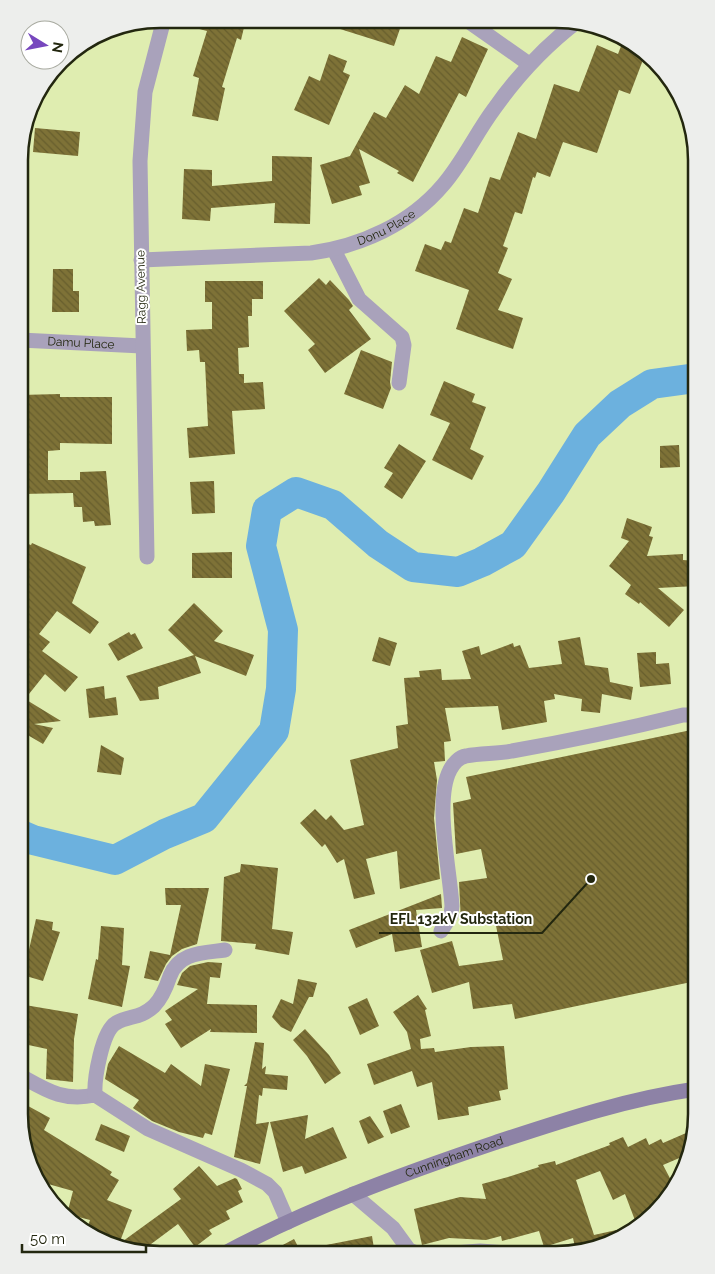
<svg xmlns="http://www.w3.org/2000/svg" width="715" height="1274" font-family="Raleway,sans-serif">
	<defs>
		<pattern id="building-back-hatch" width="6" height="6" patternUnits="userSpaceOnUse" patternTransform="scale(1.25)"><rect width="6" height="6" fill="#7e7237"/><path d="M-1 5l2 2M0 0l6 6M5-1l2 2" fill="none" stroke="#675e2d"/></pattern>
	</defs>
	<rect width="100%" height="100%" fill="#dfedb0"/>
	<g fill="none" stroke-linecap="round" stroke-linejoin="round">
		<!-- river -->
		<path stroke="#6cb1de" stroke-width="30" d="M 19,834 L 33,840 L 115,860 L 165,834 L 204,818 L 274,731 L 281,689 L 283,630 L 261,546 L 267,510 L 296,492 L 333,505 L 378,544 L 413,567 L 458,572 L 482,562 L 513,545 L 551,492 L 587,435 L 620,404 L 652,384 L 696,378"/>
	</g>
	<!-- building -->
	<path fill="url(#building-back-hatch)" d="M 180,19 L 246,19 L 241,40 L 237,38 L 222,87 L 225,88 L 218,121 L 192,116 L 199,78 L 193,76 L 207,31 L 180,24 Z
		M 321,20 L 403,20 L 394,46 L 321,23 Z
		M 462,37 L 488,49 L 466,97 L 459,93 L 413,182 L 397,173 L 399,171 L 359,149 L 370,183 L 359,186 L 362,195 L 332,204 L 320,165 L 350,156 L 374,112 L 386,118 L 405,85 L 419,94 L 436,56 L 451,62 Z
		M 623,41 L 646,52 L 630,94 L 619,90 L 597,153 L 563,142 L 550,177 L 537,172 L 535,178 L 533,177 L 522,214 L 515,212 L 503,246 L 508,248 L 498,273 L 512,279 L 498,310 L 523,318 L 513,349 L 456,329 L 469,290 L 415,271 L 425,244 L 441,250 L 445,241 L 451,243 L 464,208 L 478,213 L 490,177 L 500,180 L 518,132 L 536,139 L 554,84 L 579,92 L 597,45 L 618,54 Z
		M 329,54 L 347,61 L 343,72 L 350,75 L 329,125 L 294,110 L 309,76 L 320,81 Z
		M 35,128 L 80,132 L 78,156 L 33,152 Z
		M 272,156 L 312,157 L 310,224 L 274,223 L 275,203 L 211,208 L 210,221 L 182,219 L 184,169 L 212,170 L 212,186 L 272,181 Z
		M 53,269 L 73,269 L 73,291 L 79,291 L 79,312 L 52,312 Z
		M 319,278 L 326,285 L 330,280 L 349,300 L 353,306 L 349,310 L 371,339 L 325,373 L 308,350 L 315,344 L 284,311 Z
		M 205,281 L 263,281 L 263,299 L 252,299 L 252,316 L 248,316 L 249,347 L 238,348 L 239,374 L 244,374 L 244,383 L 263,382 L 265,409 L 232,411 L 235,454 L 189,458 L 187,428 L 208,426 L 205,362 L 200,362 L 199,350 L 187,351 L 186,330 L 212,329 L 212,302 L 205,302 Z
		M 361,350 L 392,362 L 390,382 L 391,388 L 383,409 L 344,394 Z
		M 444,381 L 475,394 L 472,402 L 486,407 L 470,449 L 484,456 L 472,480 L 432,460 L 450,423 L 430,415 Z
		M 60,394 L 60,397 L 112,397 L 112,444 L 60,443 L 60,450 L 48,451 L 48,480 L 80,480 L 80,472 L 106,471 L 111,525 L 95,526 L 94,521 L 83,522 L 82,507 L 74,507 L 73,493 L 21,494 L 20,395 Z
		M 399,444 L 426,461 L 402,499 L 384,487 L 393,473 L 384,468 Z
		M 679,445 L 680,467 L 660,468 L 660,446 Z
		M 214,481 L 215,513 L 192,514 L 190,482 Z
		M 627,518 L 652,527 L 649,536 L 653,537 L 647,556 L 683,554 L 683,560 L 696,561 L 696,586 L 658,588 L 684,610 L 669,627 L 640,602 L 639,604 L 625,594 L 631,585 L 609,566 L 629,541 L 621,538 Z
		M 19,541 L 31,545 L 32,543 L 86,567 L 72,603 L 99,622 L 90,634 L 57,611 L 39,634 L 50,642 L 42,651 L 78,677 L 65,692 L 45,674 L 25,699 L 61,721 L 34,724 L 53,728 L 43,744 L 19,730 L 19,654 L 29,642 L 19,635 L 19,621 L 28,609 L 19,604 Z
		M 232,552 L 232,578 L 192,578 L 192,553 Z
		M 194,603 L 223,631 L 214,641 L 254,655 L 246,676 L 195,656 L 201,673 L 158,687 L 159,699 L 140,701 L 126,676 L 194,655 L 168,630 Z
		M 129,632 L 131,635 L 135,633 L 143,648 L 118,661 L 108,644 Z
		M 379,637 L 397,643 L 390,666 L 372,661 Z
		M 580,637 L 585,665 L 608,668 L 610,682 L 633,687 L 631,700 L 602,694 L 600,713 L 581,711 L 582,699 L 554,694 L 555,699 L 544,701 L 547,722 L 502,730 L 498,706 L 445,708 L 451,741 L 444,742 L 445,761 L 434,762 L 437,780 L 434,818 L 440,879 L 400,889 L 397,851 L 366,859 L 375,894 L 354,899 L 344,859 L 337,863 L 325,844 L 322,847 L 300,823 L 315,809 L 326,820 L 331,815 L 344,830 L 364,825 L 350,760 L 398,748 L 396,726 L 408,724 L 404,678 L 420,677 L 419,671 L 441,669 L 442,680 L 471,679 L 462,651 L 479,646 L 481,655 L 513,643 L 514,647 L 520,645 L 529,668 L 562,664 L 558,641 Z
		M 656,652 L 656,664 L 669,663 L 671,684 L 640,687 L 637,653 Z
		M 104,686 L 105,699 L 116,697 L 118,715 L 89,718 L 86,689 Z
		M 696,729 L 696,981 L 515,1019 L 512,1004 L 473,1009 L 469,982 L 432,993 L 420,950 L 452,941 L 459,966 L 503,960 L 494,916 L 461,922 L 459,882 L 487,878 L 481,849 L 456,854 L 453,803 L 471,799 L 466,777 Z
		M 101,745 L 124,758 L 121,775 L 97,772 Z
		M 241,864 L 278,868 L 272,929 L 293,932 L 289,955 L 255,949 L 256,944 L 221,941 L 224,877 L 240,872 Z
		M 165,888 L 209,888 L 197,944 L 182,949 L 172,956 L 166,964 L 158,981 L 144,978 L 150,951 L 170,955 L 181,905 L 166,905 Z
		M 441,894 L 442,908 L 416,910 L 422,947 L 395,952 L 392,934 L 356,948 L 349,930 Z
		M 36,919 L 53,922 L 52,930 L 60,932 L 43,981 L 19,974 L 26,953 L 28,954 Z
		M 101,926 L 124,928 L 122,965 L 130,966 L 122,1007 L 88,999 L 96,959 L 98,960 Z
		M 208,962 L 222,963 L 220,978 L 210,977 L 207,1004 L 257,1005 L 257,1033 L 210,1032 L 211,1029 L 181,1048 L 165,1024 L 172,1020 L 165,1011 L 198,989 L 177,985 L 182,973 L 190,966 Z
		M 298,979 L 317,983 L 313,997 L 309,997 L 291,1032 L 281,1027 L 272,1017 L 281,999 L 293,1004 Z
		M 418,995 L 427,1009 L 425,1010 L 431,1036 L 420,1039 L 421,1049 L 434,1048 L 435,1052 L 471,1047 L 504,1046 L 508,1089 L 499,1091 L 501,1100 L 468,1107 L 469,1115 L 438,1120 L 432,1082 L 417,1087 L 412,1071 L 374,1085 L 367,1064 L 411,1049 L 407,1032 L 393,1012 Z
		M 367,998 L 379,1026 L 360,1035 L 348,1007 Z
		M 19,1004 L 78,1014 L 74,1039 L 73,1082 L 46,1079 L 47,1049 L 19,1043 Z
		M 305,1029 L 329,1055 L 341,1073 L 325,1084 L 307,1056 L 293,1040 Z
		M 255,1042 L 264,1043 L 262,1069 L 266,1066 L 265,1074 L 288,1076 L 287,1090 L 263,1088 L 262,1096 L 259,1095 L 256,1124 L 269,1122 L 260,1164 L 234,1157 L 247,1086 L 244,1086 L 247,1083 Z
		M 119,1046 L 165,1073 L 171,1064 L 201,1086 L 205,1064 L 230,1069 L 212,1135 L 205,1133 L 203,1138 L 179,1132 L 152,1121 L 133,1108 L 139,1100 L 105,1079 L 108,1064 Z
		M 19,1101 L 50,1118 L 44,1130 L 112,1172 L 110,1175 L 119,1180 L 107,1200 L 132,1210 L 119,1244 L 94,1233 L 97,1230 L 88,1226 L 90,1220 L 67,1214 L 73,1191 L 41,1182 L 26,1160 Z
		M 401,1104 L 410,1127 L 391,1134 L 383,1111 Z
		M 308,1115 L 305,1139 L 333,1127 L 347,1158 L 305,1174 L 302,1166 L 283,1172 L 270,1122 Z
		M 370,1116 L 384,1137 L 368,1144 L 359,1121 Z
		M 101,1124 L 130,1136 L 124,1152 L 95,1140 Z
		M 693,1130 L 684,1156 L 663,1165 L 673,1184 L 667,1200 L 636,1223 L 625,1194 L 613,1200 L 600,1171 L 576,1180 L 594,1235 L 630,1227 L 601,1248 L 588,1250 L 587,1244 L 575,1247 L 573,1238 L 544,1247 L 539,1231 L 502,1241 L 501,1236 L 486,1240 L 449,1238 L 422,1245 L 414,1209 L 460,1197 L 486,1199 L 482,1184 L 508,1177 L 539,1167 L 538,1165 L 555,1161 L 556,1165 L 610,1145 L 609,1143 L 623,1137 L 628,1147 L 646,1138 L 649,1145 L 661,1139 L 663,1143 Z
		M 199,1166 L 217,1186 L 235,1178 L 237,1179 L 242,1189 L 238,1191 L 243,1202 L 226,1211 L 230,1219 L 209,1230 L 212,1234 L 195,1247 L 178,1224 L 139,1253 L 119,1244 L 181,1199 L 173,1189 Z
		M 372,1236 L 375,1255 L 311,1255 L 311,1248 Z
		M 294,1239 L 302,1254 L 266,1254 Z"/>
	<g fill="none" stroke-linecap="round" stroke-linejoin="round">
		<!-- street -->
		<g stroke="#a9a2bb" stroke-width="15">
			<path d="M 468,21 L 529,64"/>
			<path d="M 334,250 L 359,299 L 402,337 L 404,345 L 399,383"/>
			<path id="s1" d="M 141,260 L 311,253 C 361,246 410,224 443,185 C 463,162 476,133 494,109 C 518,75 545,46 578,21"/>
			<path id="s2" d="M 20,340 L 142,346"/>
			<path d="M 147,557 L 140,161 L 145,92 L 164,19"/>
			<path d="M 441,931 L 451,915 L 452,906 C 450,871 434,800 450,770 C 453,764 459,757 466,756 C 481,753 497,754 512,751 C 569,741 626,729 683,715 L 696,715"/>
			<path d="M 19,1075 C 46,1090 63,1102 95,1095 L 148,1129 L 241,1170 L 267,1184 L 275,1192 L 288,1222"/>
			<path d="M 95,1095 C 94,1079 102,1031 116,1023 C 129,1015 140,1019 154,1006 C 162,998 166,988 170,976 C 179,952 203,953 225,950"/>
			<path d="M 353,1194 L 393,1228 L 409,1250 L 421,1255"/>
			<path d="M 428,1255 L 480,1251 L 535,1255"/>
		</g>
		<!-- secondary -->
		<path stroke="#8d82a6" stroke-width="15" id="s3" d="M 223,1254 C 309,1208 402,1174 494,1143 C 561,1121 626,1099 696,1089"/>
	</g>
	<g text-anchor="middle" stroke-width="4" stroke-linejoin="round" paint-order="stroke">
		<!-- street labels -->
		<g font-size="12" fill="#23270f" stroke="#fff">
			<text dy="4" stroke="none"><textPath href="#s1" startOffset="250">Donu Place</textPath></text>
			<text transform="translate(141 287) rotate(-91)" y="4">Ragg Avenue</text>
			<text dy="4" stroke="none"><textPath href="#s2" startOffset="61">Damu Place</textPath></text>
			<text dy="4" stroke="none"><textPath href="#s3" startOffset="251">Cunningham Road</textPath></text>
		</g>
	</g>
	<!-- crop -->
	<path d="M0 0H715V1274H0ZM160 28H556A132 132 0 0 1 688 160V1114A132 132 0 0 1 556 1246H160A132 132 0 0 1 28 1114V160A132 132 0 0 1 160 28Z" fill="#edeeec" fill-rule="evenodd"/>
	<path fill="none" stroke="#23270f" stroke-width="2.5" d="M160 28H556A132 132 0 0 1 688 160V1114A132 132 0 0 1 556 1246H160A132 132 0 0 1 28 1114V160A132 132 0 0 1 160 28Z"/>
	<!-- callouts -->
	<path fill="none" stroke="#23270f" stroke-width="2" d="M591 879L542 933H379"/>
	<circle fill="#23270f" stroke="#fff" stroke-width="2" cx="591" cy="879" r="5"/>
	<g font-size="14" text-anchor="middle" font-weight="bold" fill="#23270f" stroke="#fff" stroke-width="4" stroke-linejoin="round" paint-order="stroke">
		<text x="461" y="924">EFL 132kV Substation</text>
	</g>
	<!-- north arrow -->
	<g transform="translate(45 45) rotate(100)"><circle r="24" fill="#ffffff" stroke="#a7a99f"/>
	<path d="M0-4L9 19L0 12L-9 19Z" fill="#7747be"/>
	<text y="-8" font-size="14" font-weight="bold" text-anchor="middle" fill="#23270f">N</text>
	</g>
	<!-- scale -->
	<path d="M22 1244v8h124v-8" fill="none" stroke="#23270f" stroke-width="2.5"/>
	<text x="30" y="1244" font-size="15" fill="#23270f" stroke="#ffffff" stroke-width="4" paint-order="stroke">50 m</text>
</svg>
